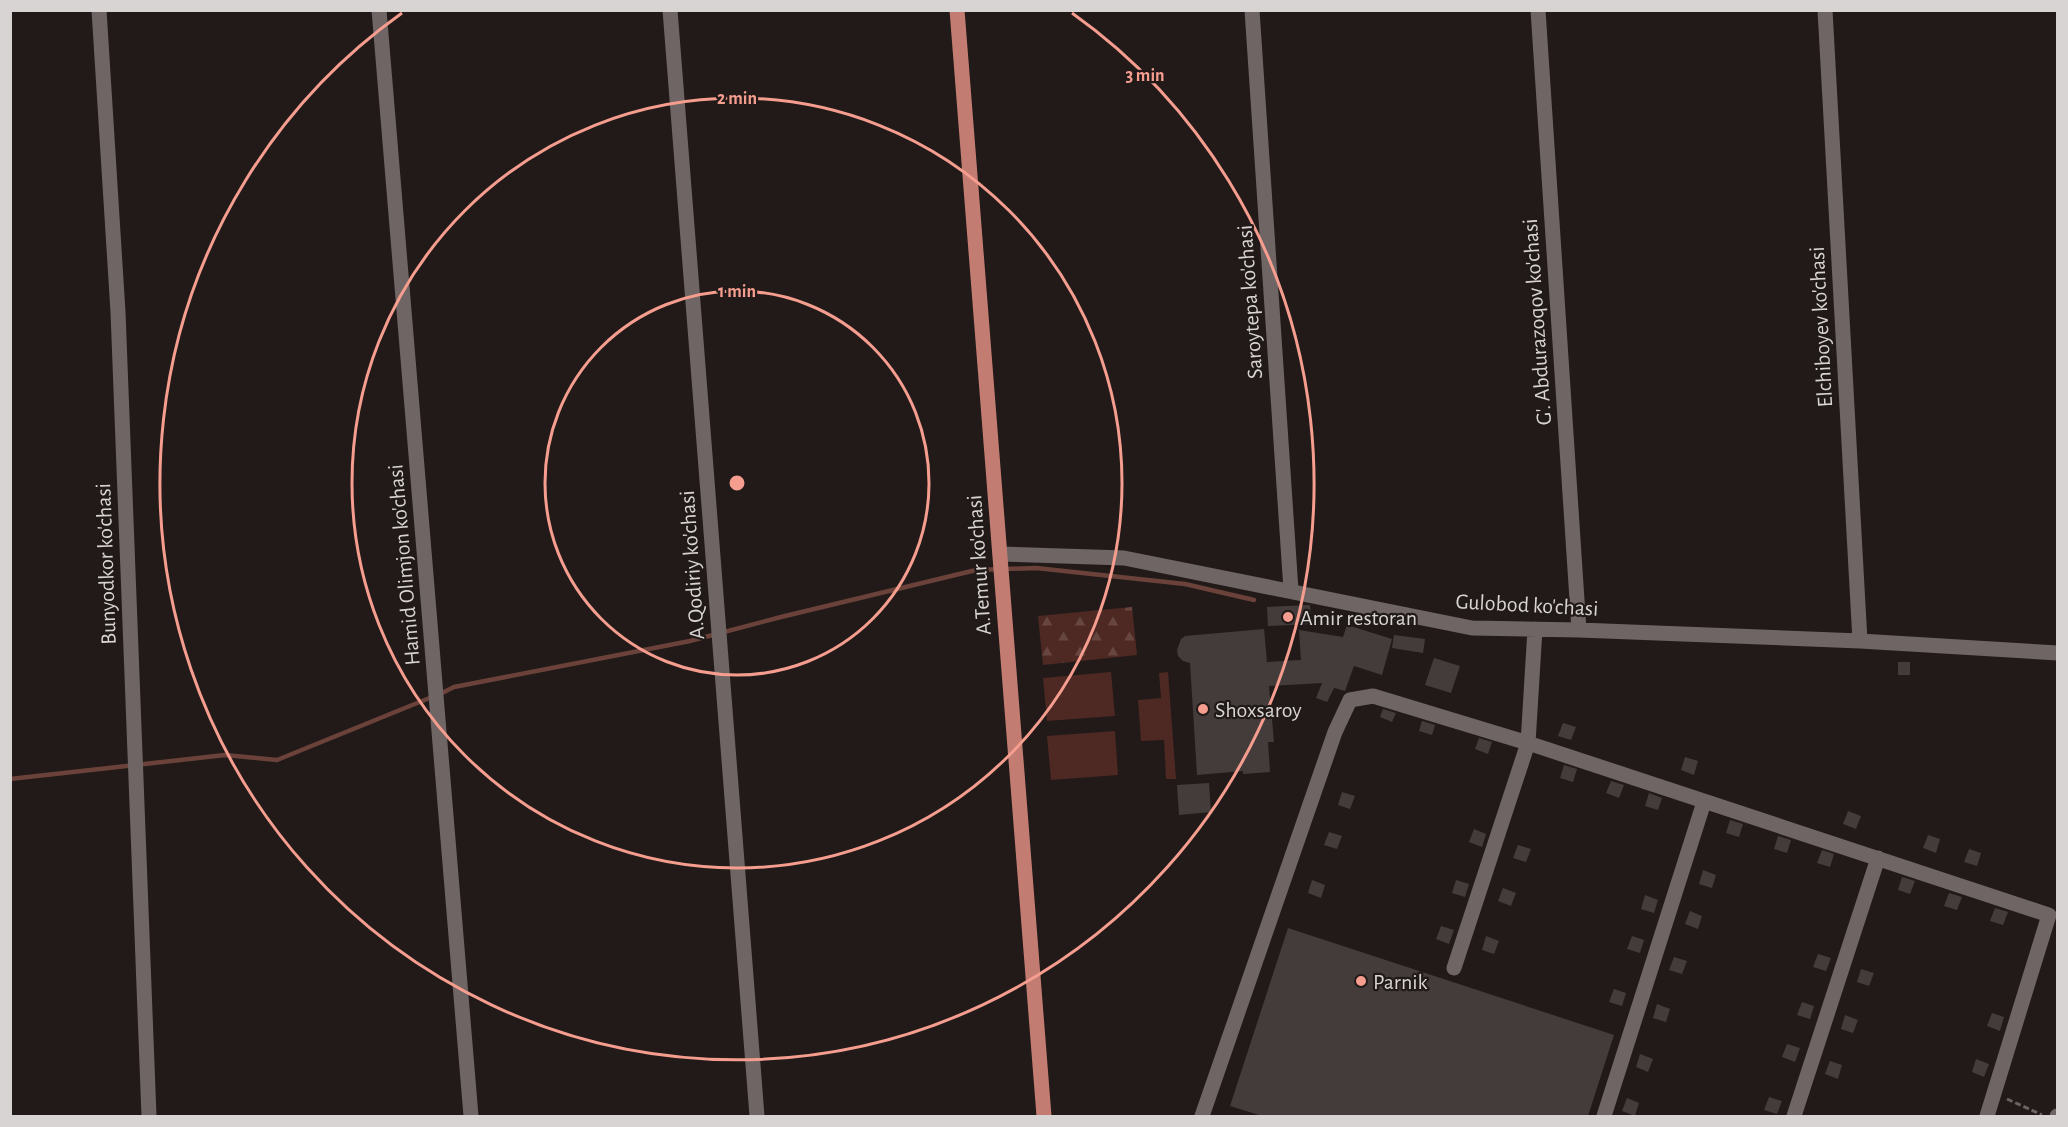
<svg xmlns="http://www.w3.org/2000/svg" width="2068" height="1127" font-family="'Alegreya Sans',sans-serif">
	<defs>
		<pattern id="forest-firs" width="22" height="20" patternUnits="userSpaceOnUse" patternTransform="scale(1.5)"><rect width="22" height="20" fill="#4e2822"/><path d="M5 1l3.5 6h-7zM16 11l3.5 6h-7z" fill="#674641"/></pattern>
	</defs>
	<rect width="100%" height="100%" fill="#211a19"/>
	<!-- grass -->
	<path fill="#4e2822" d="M 1111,672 L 1115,716 L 1047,721 L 1043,678 Z
		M 1168,672 L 1176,779 L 1166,779 L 1164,740 L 1141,741 L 1138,700 L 1161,698 L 1159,673 Z
		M 1115,731 L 1118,775 L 1051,780 L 1047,736 Z"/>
	<!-- forest -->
	<path fill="url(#forest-firs)" d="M 1132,607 L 1137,655 L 1043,665 L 1038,616 Z"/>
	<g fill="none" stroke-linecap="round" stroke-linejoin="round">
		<!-- stream -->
		<path stroke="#6b423a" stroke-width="4.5" d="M 440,694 L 454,687 L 690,641 L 781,617 L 976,570 L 1036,568 L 1185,584 L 1254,600
			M 10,779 L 225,755 L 277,760 L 432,697"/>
	</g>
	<!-- building -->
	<path fill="#433c3b" d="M 1310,605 L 1311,624 L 1268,626 L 1267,607 Z
		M 1347,625 L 1392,639 L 1382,675 L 1354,666 L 1345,691 L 1334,688 L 1327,702 L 1316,698 L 1322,683 L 1269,686 L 1274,742 L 1268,742 L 1270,772 L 1243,774 L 1243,771 L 1197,775 L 1190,663 L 1183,661 L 1178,656 L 1177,650 L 1181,639 L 1185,636 L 1264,629 L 1267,662 L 1301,660 L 1299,630 L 1343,637 Z
		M 1394,635 L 1425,639 L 1423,653 L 1392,648 Z
		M 1434,658 L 1460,666 L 1451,693 L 1425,685 Z
		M 1898,662 L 1910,662 L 1910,675 L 1898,675 Z
		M 1383,709 L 1396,713 L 1392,722 L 1380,717 Z
		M 1422,721 L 1435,725 L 1432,735 L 1419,731 Z
		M 1563,723 L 1576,727 L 1571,740 L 1558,736 Z
		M 1479,738 L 1492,742 L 1488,754 L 1475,749 Z
		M 1685,757 L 1698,761 L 1694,775 L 1681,770 Z
		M 1564,765 L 1577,769 L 1573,782 L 1560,778 Z
		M 1611,781 L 1624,785 L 1619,798 L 1606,793 Z
		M 1209,783 L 1211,812 L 1179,815 L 1177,785 Z
		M 1342,792 L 1355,796 L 1350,809 L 1338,805 Z
		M 1649,793 L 1662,798 L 1658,810 L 1645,806 Z
		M 1848,811 L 1861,816 L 1856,829 L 1843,824 Z
		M 1730,820 L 1743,824 L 1739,837 L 1726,833 Z
		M 1474,829 L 1486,834 L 1482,847 L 1469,842 Z
		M 1329,832 L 1342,836 L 1337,849 L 1324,845 Z
		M 1928,835 L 1940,839 L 1936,853 L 1923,848 Z
		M 1778,836 L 1791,840 L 1787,853 L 1774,849 Z
		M 1518,845 L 1531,849 L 1526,862 L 1513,858 Z
		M 1969,849 L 1981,853 L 1977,866 L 1964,862 Z
		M 1822,850 L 1834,854 L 1830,867 L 1817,863 Z
		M 1703,870 L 1716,875 L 1712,888 L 1699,884 Z
		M 1902,877 L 1915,881 L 1910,894 L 1898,890 Z
		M 1312,880 L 1325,885 L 1321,898 L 1308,893 Z
		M 1456,880 L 1469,884 L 1465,897 L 1452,893 Z
		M 1503,888 L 1516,893 L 1511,906 L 1498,901 Z
		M 1949,893 L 1962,897 L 1957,910 L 1944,906 Z
		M 1645,895 L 1658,900 L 1654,913 L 1641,909 Z
		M 1995,908 L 2008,912 L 2003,925 L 1990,921 Z
		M 1690,911 L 1702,916 L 1698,929 L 1685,924 Z
		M 1441,926 L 1454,930 L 1449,944 L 1436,939 Z
		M 1288,928 L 1614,1035 L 1588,1116 L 1262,1116 L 1230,1106 Z
		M 1486,936 L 1499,941 L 1494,954 L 1482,950 Z
		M 1632,936 L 1644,940 L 1640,953 L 1627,949 Z
		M 1818,954 L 1831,958 L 1826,971 L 1813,967 Z
		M 1674,957 L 1687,961 L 1682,974 L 1669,970 Z
		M 1861,969 L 1874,973 L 1869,986 L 1857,982 Z
		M 1614,989 L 1626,993 L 1622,1006 L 1609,1002 Z
		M 1802,1002 L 1814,1006 L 1810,1019 L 1797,1015 Z
		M 1657,1004 L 1670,1009 L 1666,1022 L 1653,1018 Z
		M 1992,1013 L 2004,1017 L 2000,1031 L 1987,1026 Z
		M 1845,1015 L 1858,1020 L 1853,1033 L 1841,1029 Z
		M 1787,1044 L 1800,1048 L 1795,1062 L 1782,1057 Z
		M 1640,1054 L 1653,1059 L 1648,1072 L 1636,1067 Z
		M 1976,1059 L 1989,1064 L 1984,1077 L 1972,1072 Z
		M 1830,1061 L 1842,1065 L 1838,1079 L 1825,1074 Z
		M 1769,1097 L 1782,1101 L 1777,1114 L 1764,1110 Z
		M 1627,1098 L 1639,1103 L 1635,1116 L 1622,1111 Z"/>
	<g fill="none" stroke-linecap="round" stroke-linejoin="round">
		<!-- path -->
		<path stroke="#696362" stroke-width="3" stroke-dasharray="6 3" stroke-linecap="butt" d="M 2007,1099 L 2042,1115"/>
		<!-- minor -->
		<path stroke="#6e6564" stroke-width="15" d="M 99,10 L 118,312 L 149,1116
			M 379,10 L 471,1116
			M 670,10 L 757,1116
			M 1252,10 L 1291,590
			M 1538,10 L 1579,630
			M 1825,10 L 1860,641
			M 1000,554 L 1124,558 L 1472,628 L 1579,630 L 1860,641 L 2058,653
			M 1454,968 L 1528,743 L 1535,629
			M 1202,1116 L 1335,732 L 1350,700 L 1373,696 L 1528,743 L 2049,915 L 1987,1116
			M 1604,1116 L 1704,802
			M 1794,1116 L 1878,858
			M 2057,1116 L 2058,1116"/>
		<!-- major -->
		<path stroke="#c37c71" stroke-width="15" d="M 957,10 L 1044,1116"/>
	</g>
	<!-- distance rings -->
	<g fill="none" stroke="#f59d8e" stroke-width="3">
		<circle cx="737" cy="483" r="192"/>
		<circle cx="737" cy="483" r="385"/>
		<path d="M1072 13A577 577 0 1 1 402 13"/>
	</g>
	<!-- markers -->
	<g fill="#f59d8e" stroke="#211a19" stroke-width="2">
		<circle cx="1288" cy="617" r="6"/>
		<circle cx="1203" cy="709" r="6"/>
		<circle cx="1361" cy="981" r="6"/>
	</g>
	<g text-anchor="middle" stroke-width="4.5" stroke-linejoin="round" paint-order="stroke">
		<!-- street labels -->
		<g font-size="22" fill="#d8d4d3" stroke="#211a19">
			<text transform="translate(1249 302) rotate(-94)" y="8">Saroytepa ko'chasi</text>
			<text transform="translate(1536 322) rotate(-94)" y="8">G'. Abdurazoqov ko'chasi</text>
			<text transform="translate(1820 327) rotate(-93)" y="8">Elchiboyev ko'chasi</text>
			<text transform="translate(105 564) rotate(-92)" y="8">Bunyodkor ko'chasi</text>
			<text transform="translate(403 565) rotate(-95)" y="8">Hamid Olimjon ko'chasi</text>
			<text transform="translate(691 565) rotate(-94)" y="8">A.Qodiriy ko'chasi</text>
			<text transform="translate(978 565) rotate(-94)" y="8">A.Temur ko'chasi</text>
			<text transform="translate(1527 604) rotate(3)" y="8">Gulobod ko'chasi</text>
		</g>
		<!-- poi labels -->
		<g font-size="22" fill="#d8d4d3" stroke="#211a19" text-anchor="start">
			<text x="1300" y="625">Amir restoran</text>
			<text x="1215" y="717">Shoxsaroy</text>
			<text x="1373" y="989">Parnik</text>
		</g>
	</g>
	<circle cx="737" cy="483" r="9" fill="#f59d8e" stroke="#211a19" stroke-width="3"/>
	<g font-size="18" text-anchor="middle" font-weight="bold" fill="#f59d8e" stroke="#211a19" stroke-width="4.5" stroke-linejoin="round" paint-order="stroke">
		<text x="1145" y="81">3 min</text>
		<text x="737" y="104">2 min</text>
		<text x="737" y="297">1 min</text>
	</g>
	<!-- border -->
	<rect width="2068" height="1127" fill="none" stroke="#d8d4d3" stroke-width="24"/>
</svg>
